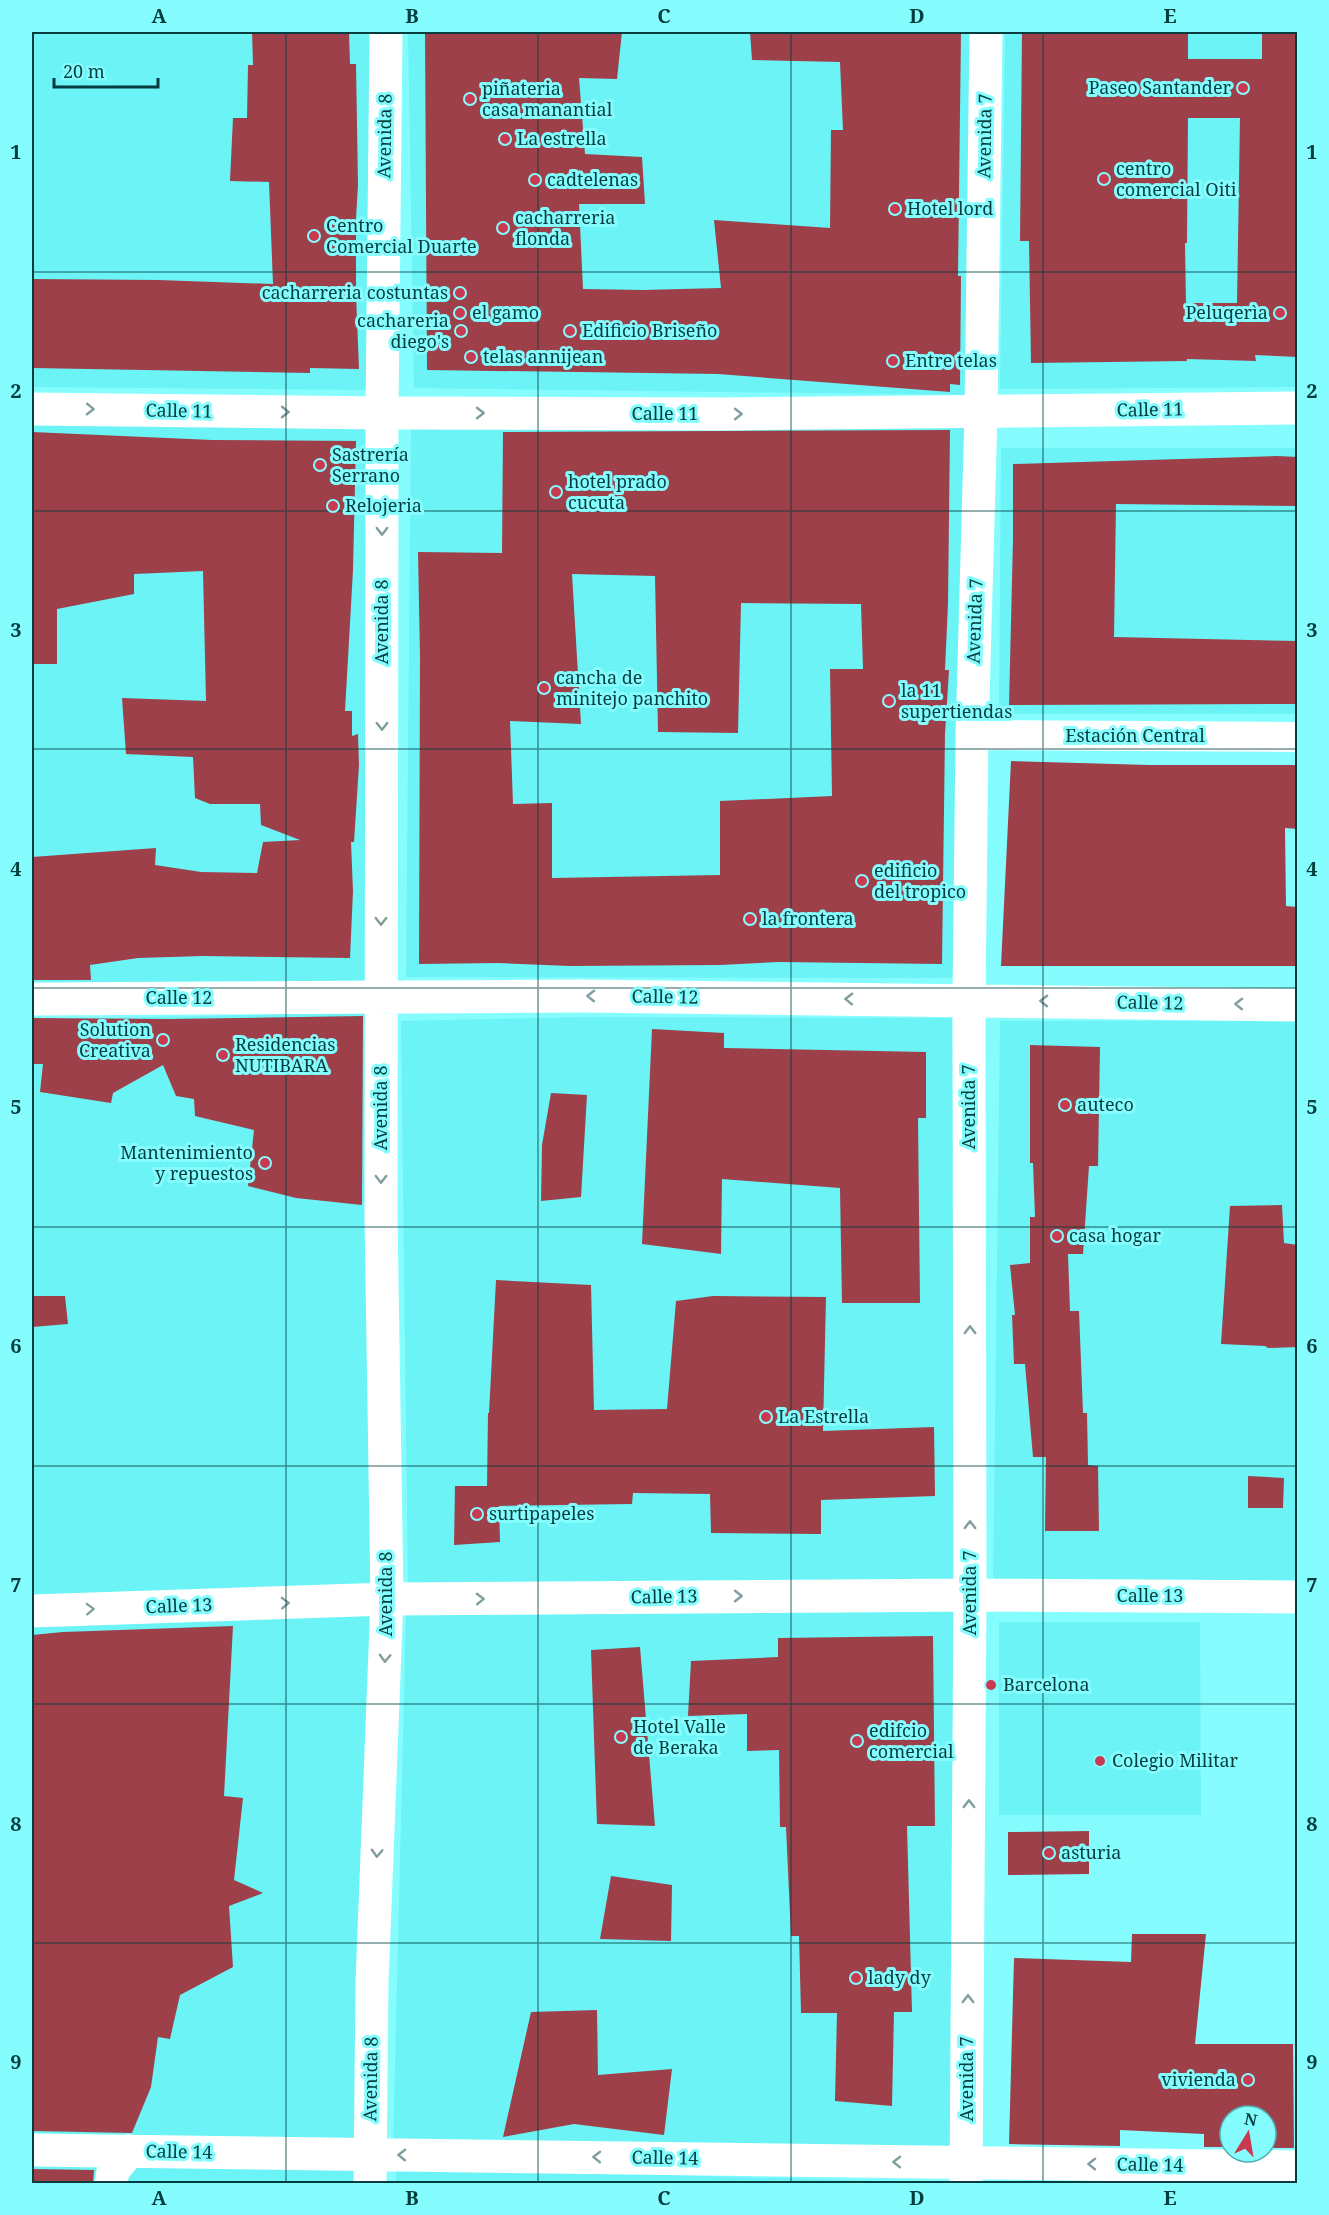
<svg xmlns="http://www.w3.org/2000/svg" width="1329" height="2215" font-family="'Noto Serif',serif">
	<rect width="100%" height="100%" fill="#85fdff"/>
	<!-- built -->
	<path fill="#6bf3f5" d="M 32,32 L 378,32 L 381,390 L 32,387 Z
		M 408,32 L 971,32 L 973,395 L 414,388 Z
		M 1005,32 L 1297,32 L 1297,387 L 1000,389 Z
		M 32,417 L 385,420 L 376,980 L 32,988 Z
		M 411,418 L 972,421 L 957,978 L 406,977 Z
		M 1001,448 L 1297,448 L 1297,714 L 999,714 Z
		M 374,1012 L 381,1591 L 32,1601 L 32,1020 Z
		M 582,1017 L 952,1018 L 958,1582 L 408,1590 L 401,1021 Z
		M 1000,1021 L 1297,1021 L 1297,1582 L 993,1584 Z
		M 960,1612 L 951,2161 L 393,2147 L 406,1615 Z
		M 379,1615 L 364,2142 L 32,2133 L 32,1627 Z
		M 999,1622 L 1200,1622 L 1201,1815 L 999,1815 Z
		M 32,2158 L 355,2169 L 355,2184 L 32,2184 Z
		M 396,2167 L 949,2183 L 396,2184 Z"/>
	<!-- building -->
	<path fill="#9d404a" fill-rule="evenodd" d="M 252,32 L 349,32 L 350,64 L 356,64 L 358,185 L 356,218 L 356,294 L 359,369 L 310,368 L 310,373 L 32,368 L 32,279 L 158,280 L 273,284 L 269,182 L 230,181 L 233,118 L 247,118 L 248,65 L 253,65 Z
		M 425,32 L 622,32 L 617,79 L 579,78 L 585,154 L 642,157 L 645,204 L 579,204 L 583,289 L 643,290 L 721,288 L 714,220 L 830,228 L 831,130 L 843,130 L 840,62 L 752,60 L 750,32 L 961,32 L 958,276 L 961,276 L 960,385 L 950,384 L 950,392 L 718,374 L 427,370 Z
		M 1022,32 L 1188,32 L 1188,59 L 1262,59 L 1262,32 L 1298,32 L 1298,357 L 1255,355 L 1256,361 L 1187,359 L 1187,361 L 1031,363 L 1029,241 L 1020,241 ZM 1188,118 L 1240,118 L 1237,303 L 1186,303 L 1185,243 L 1187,243 Z
		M 950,430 L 948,604 L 945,670 L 949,670 L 945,734 L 942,964 L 778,962 L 720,965 L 570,966 L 498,963 L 419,964 L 420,656 L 418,552 L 502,553 L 503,432 ZM 572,574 L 655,576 L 658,732 L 738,733 L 741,603 L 861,604 L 863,669 L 830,669 L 832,796 L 720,801 L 720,875 L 552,878 L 552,803 L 513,804 L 510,721 L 581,724 Z
		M 32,432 L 212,440 L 356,441 L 353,570 L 345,711 L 352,711 L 352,736 L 358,734 L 359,765 L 354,842 L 351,842 L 353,891 L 350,958 L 203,956 L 138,958 L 90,965 L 91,980 L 32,980 L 32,857 L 156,848 L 155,865 L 201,872 L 257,873 L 263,842 L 300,840 L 261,825 L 260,804 L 210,804 L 195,798 L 193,757 L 126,754 L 122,698 L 206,701 L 203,571 L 134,574 L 134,594 L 57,609 L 57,664 L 32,664 Z
		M 1277,456 L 1298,457 L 1298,506 L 1116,504 L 1114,637 L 1298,641 L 1298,704 L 1009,705 L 1013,539 L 1013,464 Z
		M 1011,761 L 1149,765 L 1298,765 L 1298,829 L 1285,828 L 1286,906 L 1298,907 L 1298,966 L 1001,966 Z
		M 363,1016 L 362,1205 L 296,1198 L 248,1186 L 254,1130 L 195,1116 L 194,1099 L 176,1096 L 163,1065 L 113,1093 L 111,1103 L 40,1092 L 43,1064 L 32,1064 L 32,1018 L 169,1019 Z
		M 652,1029 L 724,1033 L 724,1048 L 926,1052 L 926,1118 L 918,1118 L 920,1303 L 842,1303 L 840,1188 L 722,1179 L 721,1254 L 642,1244 Z
		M 1030,1045 L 1100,1047 L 1098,1166 L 1089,1166 L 1083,1254 L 1068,1254 L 1070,1311 L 1079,1311 L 1083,1413 L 1087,1413 L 1088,1465 L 1098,1466 L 1099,1531 L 1045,1531 L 1046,1457 L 1033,1457 L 1025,1364 L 1014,1364 L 1012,1315 L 1015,1315 L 1010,1265 L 1030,1263 L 1030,1217 L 1035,1217 L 1033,1163 L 1030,1163 Z
		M 551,1093 L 587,1095 L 581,1197 L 541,1201 L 542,1145 Z
		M 1282,1205 L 1284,1243 L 1298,1245 L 1298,1347 L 1268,1348 L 1265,1346 L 1221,1344 L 1230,1206 Z
		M 496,1280 L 591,1285 L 594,1410 L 667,1409 L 676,1301 L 713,1296 L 826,1297 L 823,1431 L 934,1427 L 935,1496 L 821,1500 L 821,1534 L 711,1533 L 710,1494 L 633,1493 L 632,1504 L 499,1506 L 500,1542 L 454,1545 L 455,1486 L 487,1486 L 488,1413 L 489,1413 Z
		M 32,1296 L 65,1296 L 68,1324 L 32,1327 Z
		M 1248,1476 L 1284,1478 L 1283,1508 L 1248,1508 Z
		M 233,1626 L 224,1796 L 243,1798 L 234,1880 L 263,1893 L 229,1906 L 233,1967 L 180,1995 L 170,2039 L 158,2037 L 151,2087 L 132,2133 L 32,2131 L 32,1635 L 63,1632 Z
		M 933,1636 L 935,1826 L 907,1826 L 912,2012 L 894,2012 L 892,2106 L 835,2101 L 837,2013 L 801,2013 L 799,1936 L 791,1936 L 786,1827 L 780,1827 L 779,1750 L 747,1751 L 747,1714 L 688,1716 L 691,1661 L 778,1657 L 778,1638 Z
		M 640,1647 L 655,1826 L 597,1824 L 591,1650 Z
		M 1089,1831 L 1089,1874 L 1008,1875 L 1008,1832 Z
		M 611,1876 L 672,1885 L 671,1941 L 600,1939 Z
		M 1132,1934 L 1206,1934 L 1195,2044 L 1293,2044 L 1294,2148 L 1266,2148 L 1266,2116 L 1230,2116 L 1230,2147 L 1204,2147 L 1204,2134 L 1120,2130 L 1120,2146 L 1009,2144 L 1014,1958 L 1131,1962 Z
		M 597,2010 L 598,2075 L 672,2069 L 664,2135 L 574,2124 L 503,2137 L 531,2012 Z
		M 32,2169 L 94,2170 L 93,2184 L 32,2184 Z"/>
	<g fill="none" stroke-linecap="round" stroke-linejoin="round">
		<!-- pedestrian -->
		<path stroke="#fff" stroke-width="30" d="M 972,735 L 1298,737"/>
		<!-- minor -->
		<path stroke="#fff" stroke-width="33" d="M 32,999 L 581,996 L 1298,1005
			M 32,1611 L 387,1599 L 970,1595 L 1298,1597
			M 32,2150 L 1298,2167
			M 111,2184 L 113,2171 L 129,2151
			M 370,2184 L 372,1982 L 387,1599 L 381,1216 L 382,413 L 386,32
			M 966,2184 L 970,1595 L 969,1000 L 972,735 L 981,413 L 986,32"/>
		<!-- tertiary -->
		<path stroke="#fff" stroke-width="33" d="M 32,409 L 382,413 L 724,414 L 1298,408"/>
	</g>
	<!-- one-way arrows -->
	<defs><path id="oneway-chevron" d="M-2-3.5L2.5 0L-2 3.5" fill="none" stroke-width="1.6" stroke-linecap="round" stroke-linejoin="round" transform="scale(1.5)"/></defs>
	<g stroke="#819e9e">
		<use href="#oneway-chevron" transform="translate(90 409) rotate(1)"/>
		<use href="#oneway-chevron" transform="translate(285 412) rotate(1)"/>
		<use href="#oneway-chevron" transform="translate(480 413)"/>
		<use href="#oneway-chevron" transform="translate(738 414)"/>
		<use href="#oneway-chevron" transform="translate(382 531) rotate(90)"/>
		<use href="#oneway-chevron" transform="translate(382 726) rotate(90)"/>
		<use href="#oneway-chevron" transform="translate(381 921) rotate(90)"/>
		<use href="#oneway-chevron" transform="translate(591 996) rotate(-179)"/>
		<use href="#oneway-chevron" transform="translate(849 999) rotate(-179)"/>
		<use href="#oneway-chevron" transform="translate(1044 1001) rotate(-179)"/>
		<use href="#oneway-chevron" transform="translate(1239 1004) rotate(-179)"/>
		<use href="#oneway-chevron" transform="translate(381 1179) rotate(90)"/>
		<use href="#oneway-chevron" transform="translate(970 1330) rotate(-90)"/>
		<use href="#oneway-chevron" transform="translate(970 1525) rotate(-90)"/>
		<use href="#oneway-chevron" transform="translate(738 1596)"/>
		<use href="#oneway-chevron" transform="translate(480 1599) rotate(-1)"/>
		<use href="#oneway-chevron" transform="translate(285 1603) rotate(-2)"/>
		<use href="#oneway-chevron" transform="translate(90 1609) rotate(-2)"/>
		<use href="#oneway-chevron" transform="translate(385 1658) rotate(92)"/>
		<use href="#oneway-chevron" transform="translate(969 1804) rotate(-90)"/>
		<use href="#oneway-chevron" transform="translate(377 1853) rotate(92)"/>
		<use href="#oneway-chevron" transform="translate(968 1999) rotate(-90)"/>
		<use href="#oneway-chevron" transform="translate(402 2155) rotate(-179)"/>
		<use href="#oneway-chevron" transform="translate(597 2157) rotate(-179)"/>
		<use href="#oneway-chevron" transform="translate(897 2162) rotate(-179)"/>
		<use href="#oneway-chevron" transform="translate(1092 2164) rotate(-179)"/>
	</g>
	<!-- grid -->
	<path fill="none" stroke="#033d3e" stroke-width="1.5" stroke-opacity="0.55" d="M 286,32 L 286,2184M 538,32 L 538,2184M 791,32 L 791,2184M 1043,32 L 1043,2184M 32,272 L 1298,272M 32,511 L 1298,511M 32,749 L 1298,749M 32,988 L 1298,988M 32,1227 L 1298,1227M 32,1466 L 1298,1466M 32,1704 L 1298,1704M 32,1943 L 1298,1943"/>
	<!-- markers -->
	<g fill="#c93950" stroke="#85fdff" stroke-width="2">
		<circle cx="1243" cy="88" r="6"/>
		<circle cx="470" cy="99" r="6"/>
		<circle cx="505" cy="139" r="6"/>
		<circle cx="1104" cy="179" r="6"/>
		<circle cx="535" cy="180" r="6"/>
		<circle cx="895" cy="209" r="6"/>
		<circle cx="503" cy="228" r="6"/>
		<circle cx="314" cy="236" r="6"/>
		<circle cx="460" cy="293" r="6"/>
		<circle cx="460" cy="313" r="6"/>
		<circle cx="1280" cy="313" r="6"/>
		<circle cx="461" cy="331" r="6"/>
		<circle cx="570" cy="331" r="6"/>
		<circle cx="471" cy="357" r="6"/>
		<circle cx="893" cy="361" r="6"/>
		<circle cx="320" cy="465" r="6"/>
		<circle cx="556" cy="492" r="6"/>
		<circle cx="333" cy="506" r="6"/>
		<circle cx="544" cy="688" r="6"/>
		<circle cx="889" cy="701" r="6"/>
		<circle cx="862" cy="881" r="6"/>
		<circle cx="750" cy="919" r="6"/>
		<circle cx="163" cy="1040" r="6"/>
		<circle cx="223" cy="1055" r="6"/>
		<circle cx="1065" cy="1105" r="6"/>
		<circle cx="265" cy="1163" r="6"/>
		<circle cx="1057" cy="1236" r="6"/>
		<circle cx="766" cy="1417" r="6"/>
		<circle cx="477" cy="1514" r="6"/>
		<circle cx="991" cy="1685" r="6"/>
		<circle cx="621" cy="1737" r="6"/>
		<circle cx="857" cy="1741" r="6"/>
		<circle cx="1100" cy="1761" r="6"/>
		<circle cx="1049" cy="1853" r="6"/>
		<circle cx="856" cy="1978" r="6"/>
		<circle cx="1248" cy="2080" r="6"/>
	</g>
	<g text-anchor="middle" stroke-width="6" stroke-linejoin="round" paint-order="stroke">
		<!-- poi labels -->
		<g font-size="18" fill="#033d3e" stroke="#85fdff" text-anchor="start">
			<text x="1231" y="94" text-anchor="end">Paseo Santander</text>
			<text x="482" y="95">piñateria<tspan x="482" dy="21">casa manantial</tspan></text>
			<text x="517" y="145">La estrella</text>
			<text x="1116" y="175">centro<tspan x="1116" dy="21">comercial Oiti</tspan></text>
			<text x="547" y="186">cadtelenas</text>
			<text x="907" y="215">Hotel lord</text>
			<text x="515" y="224">cacharreria<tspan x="515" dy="21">flonda</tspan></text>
			<text x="326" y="232">Centro<tspan x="326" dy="21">Comercial Duarte</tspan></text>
			<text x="448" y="299" text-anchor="end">cacharreria costuntas</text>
			<text x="472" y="319">el gamo</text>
			<text x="1268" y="319" text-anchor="end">Peluqerìa</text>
			<text x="449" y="327" text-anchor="end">cachareria<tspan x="449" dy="21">diego's</tspan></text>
			<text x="582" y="337">Edificio Briseño</text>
			<text x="483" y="363">telas annijean</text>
			<text x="905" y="367">Entre telas</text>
			<text x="332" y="461">Sastrería<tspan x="332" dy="21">Serrano</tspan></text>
			<text x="568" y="488">hotel prado<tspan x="568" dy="21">cucuta</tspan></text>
			<text x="345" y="512">Relojeria</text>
			<text x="556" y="684">cancha de<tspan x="556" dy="21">minitejo panchito</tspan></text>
			<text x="901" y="697">la 11<tspan x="901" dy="21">supertiendas</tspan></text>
			<text x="874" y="877">edificio<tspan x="874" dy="21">del tropico</tspan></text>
			<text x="762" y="925">la frontera</text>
			<text x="151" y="1036" text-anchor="end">Solution<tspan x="151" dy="21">Creativa</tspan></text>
			<text x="235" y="1051">Residencias<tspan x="235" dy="21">NUTIBARA</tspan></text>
			<text x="1077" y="1111">auteco</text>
			<text x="253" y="1159" text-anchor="end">Mantenimiento<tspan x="253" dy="21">y repuestos</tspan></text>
			<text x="1069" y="1242">casa hogar</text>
			<text x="778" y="1423">La Estrella</text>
			<text x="489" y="1520">surtipapeles</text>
			<text x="1003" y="1691">Barcelona</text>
			<text x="633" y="1733">Hotel Valle<tspan x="633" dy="21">de Beraka</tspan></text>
			<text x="869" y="1737">edifcio<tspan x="869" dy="21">comercial</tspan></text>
			<text x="1112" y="1767">Colegio Militar</text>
			<text x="1061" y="1859">asturia</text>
			<text x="868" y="1984">lady dy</text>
			<text x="1236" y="2086" text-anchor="end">vivienda</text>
		</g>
		<!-- street labels -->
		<g font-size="18" fill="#033d3e" stroke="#85fdff">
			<text transform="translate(385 136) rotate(-89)" y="6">Avenida 8</text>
			<text transform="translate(985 136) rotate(-89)" y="6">Avenida 7</text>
			<text transform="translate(1150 410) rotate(-1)" y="6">Calle 11</text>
			<text transform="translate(179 411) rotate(1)" y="6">Calle 11</text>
			<text x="665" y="420">Calle 11</text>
			<text transform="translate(975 621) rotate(-88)" y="6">Avenida 7</text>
			<text transform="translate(382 622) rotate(-90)" y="6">Avenida 8</text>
			<text x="1135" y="742">Estación Central</text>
			<text transform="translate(665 997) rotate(1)" y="6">Calle 12</text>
			<text x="179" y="1004">Calle 12</text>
			<text transform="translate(1150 1003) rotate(1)" y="6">Calle 12</text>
			<text transform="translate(969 1107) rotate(-90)" y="6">Avenida 7</text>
			<text transform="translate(381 1108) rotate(-90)" y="6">Avenida 8</text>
			<text transform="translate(970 1593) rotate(-90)" y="6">Avenida 7</text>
			<text transform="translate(386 1594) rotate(-90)" y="6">Avenida 8</text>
			<text x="1150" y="1602">Calle 13</text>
			<text transform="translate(664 1597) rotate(-1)" y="6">Calle 13</text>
			<text transform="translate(179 1606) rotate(-2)" y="6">Calle 13</text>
			<text transform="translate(371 2079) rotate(-89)" y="6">Avenida 8</text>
			<text transform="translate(967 2079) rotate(-90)" y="6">Avenida 7</text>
			<text transform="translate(179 2152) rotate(1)" y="6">Calle 14</text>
			<text transform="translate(665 2158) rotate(1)" y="6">Calle 14</text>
			<text transform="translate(1150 2165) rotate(1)" y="6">Calle 14</text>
		</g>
	</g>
	<!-- border -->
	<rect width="1329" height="2215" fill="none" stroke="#85fdff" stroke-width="66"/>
	<!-- north arrow -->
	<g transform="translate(1248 2134) rotate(11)"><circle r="28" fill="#85fdff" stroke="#51b0b2" stroke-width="1.5"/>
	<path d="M0-4.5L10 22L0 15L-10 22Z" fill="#c93950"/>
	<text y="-9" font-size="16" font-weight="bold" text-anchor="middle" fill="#033d3e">N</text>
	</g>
	<!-- scale -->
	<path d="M54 78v9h104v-9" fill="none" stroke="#033d3e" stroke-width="3"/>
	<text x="63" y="78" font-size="18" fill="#033d3e" stroke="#85fdff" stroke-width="4.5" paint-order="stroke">20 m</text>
	<rect x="33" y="33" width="1263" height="2149" fill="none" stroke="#033d3e" stroke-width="2"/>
	<g font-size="20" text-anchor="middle" font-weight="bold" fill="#033d3e">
		<text x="159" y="23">A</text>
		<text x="412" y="23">B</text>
		<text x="664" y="23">C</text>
		<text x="917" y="23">D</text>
		<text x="1170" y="23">E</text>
		<text x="16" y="159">1</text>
		<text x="1312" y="159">1</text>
		<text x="16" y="398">2</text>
		<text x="1312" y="398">2</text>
		<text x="16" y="637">3</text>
		<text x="1312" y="637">3</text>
		<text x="16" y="876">4</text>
		<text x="1312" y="876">4</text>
		<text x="16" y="1114">5</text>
		<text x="1312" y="1114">5</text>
		<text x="16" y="1353">6</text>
		<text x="1312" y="1353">6</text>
		<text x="16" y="1592">7</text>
		<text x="1312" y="1592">7</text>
		<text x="16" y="1831">8</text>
		<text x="1312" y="1831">8</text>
		<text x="16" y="2069">9</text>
		<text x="1312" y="2069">9</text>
		<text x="159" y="2205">A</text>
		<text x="412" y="2205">B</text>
		<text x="664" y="2205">C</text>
		<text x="917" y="2205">D</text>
		<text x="1170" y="2205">E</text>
	</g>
</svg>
